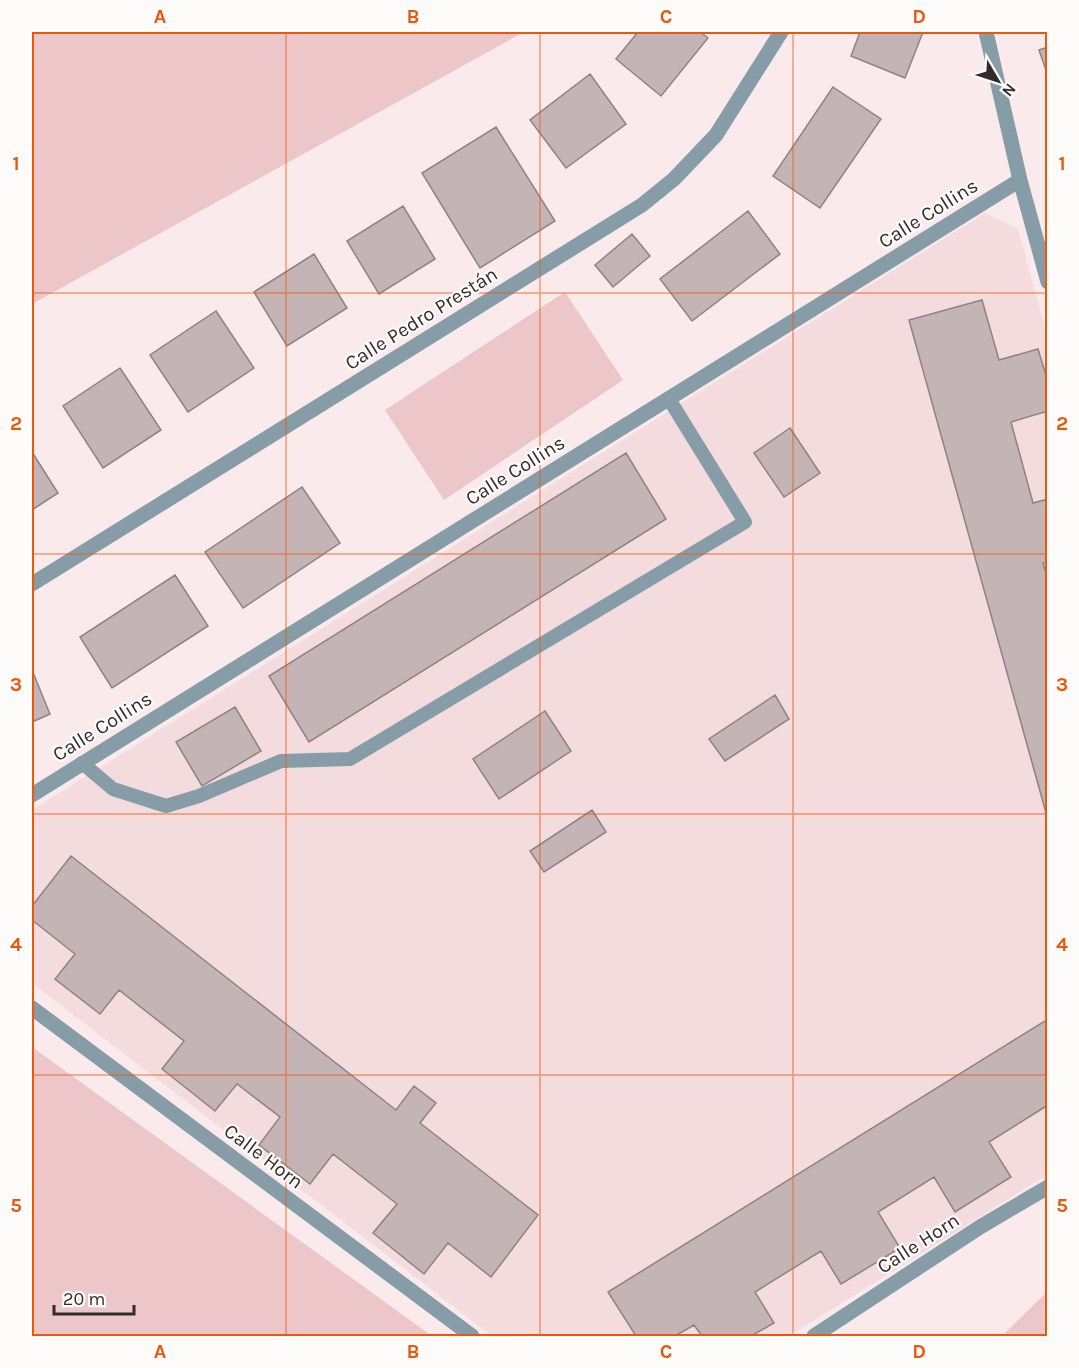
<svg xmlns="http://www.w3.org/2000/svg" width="1079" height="1368" font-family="Karla,sans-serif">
	<rect width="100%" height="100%" fill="#faeaeb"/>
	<!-- built -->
	<path fill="#f4dbdd" d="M 985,213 L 1018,229 L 1048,339 L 1047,1175 L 789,1336 L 492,1336 L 32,983 L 32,810 Z"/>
	<!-- green -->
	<path fill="#ecc6c9" d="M 32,32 L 524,32 L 32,304 Z
		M 565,292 L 623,380 L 444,500 L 385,410 Z
		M 32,1047 L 432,1336 L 32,1336 Z
		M 1047,1292 L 1047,1336 L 1002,1336 Z"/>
	<!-- building -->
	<path fill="#c4b4b5" stroke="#908283" stroke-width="1.5" d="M 638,32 L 700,32 L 708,38 L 661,96 L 616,59 Z
		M 860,32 L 923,32 L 905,78 L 851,56 Z
		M 1048,47 L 1048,76 L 1039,50 Z
		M 590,74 L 626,124 L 566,168 L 530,120 Z
		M 833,87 L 881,119 L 820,208 L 773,176 Z
		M 496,127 L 555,221 L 480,268 L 422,173 Z
		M 403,206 L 435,259 L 379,294 L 347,241 Z
		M 748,211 L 780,254 L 692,321 L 660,279 Z
		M 632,234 L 650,256 L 613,287 L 595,265 Z
		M 314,254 L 347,308 L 287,346 L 254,292 Z
		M 982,300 L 999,360 L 1038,349 L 1048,382 L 1048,411 L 1011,422 L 1033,503 L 1048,499 L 1048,562 L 1043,563 L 1048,580 L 1048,820 L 909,320 Z
		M 216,311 L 254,368 L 188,412 L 150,355 Z
		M 120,368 L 161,430 L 103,468 L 63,406 Z
		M 790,428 L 820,473 L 784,497 L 754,453 Z
		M 32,452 L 58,493 L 32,510 Z
		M 626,453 L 666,519 L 309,742 L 269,676 Z
		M 302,487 L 340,543 L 243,608 L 205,552 Z
		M 175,575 L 208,626 L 112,688 L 80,637 Z
		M 32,670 L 50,714 L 32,722 Z
		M 775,695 L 789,719 L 725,761 L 709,739 Z
		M 235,707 L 261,751 L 202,786 L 176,742 Z
		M 545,711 L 571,751 L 499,799 L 473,759 Z
		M 592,810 L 606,832 L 544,872 L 530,851 Z
		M 71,856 L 396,1110 L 414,1086 L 436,1103 L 420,1123 L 538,1215 L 491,1277 L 448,1243 L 424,1274 L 373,1233 L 397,1204 L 333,1154 L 310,1184 L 259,1145 L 280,1117 L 237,1084 L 215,1111 L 162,1069 L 184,1041 L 119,990 L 100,1014 L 55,979 L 75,954 L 32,920 L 32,906 Z
		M 1048,1019 L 1048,1105 L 989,1142 L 1011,1177 L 955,1212 L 934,1177 L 878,1212 L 900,1248 L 841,1284 L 821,1251 L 755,1292 L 774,1323 L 751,1336 L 702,1336 L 694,1325 L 675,1336 L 636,1336 L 608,1292 Z"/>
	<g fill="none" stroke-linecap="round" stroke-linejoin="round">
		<!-- lane -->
		<path stroke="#869da7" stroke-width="14" d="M 82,763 L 113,789 L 166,806 L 199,796 L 281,761 L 350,759 L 745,522 L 669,399"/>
		<!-- street -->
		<path stroke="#869da7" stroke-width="15" d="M 986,32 L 1020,180 L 1048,282
			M 32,584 L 642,205 L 674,179 L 716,135 L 781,32
			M 32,795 L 1020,180
			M 32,1008 L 472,1336
			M 814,1336 L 980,1227 L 1048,1187"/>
	</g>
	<!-- grid -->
	<path fill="none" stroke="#e8590c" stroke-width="1.5" stroke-opacity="0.55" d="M 286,32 L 286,1336M 540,32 L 540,1336M 793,32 L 793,1336M 32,293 L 1048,293M 32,554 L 1048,554M 32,814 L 1048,814M 32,1075 L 1048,1075"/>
	<g text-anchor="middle" stroke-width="4.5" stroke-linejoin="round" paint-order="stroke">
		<!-- street labels -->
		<g font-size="20" fill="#312b2c" stroke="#fefbfb">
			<text transform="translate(928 213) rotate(-32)" y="7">Calle Collins</text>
			<text transform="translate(421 318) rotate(-32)" y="7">Calle Pedro Prestán</text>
			<text transform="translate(515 470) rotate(-32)" y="7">Calle Collins</text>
			<text transform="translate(102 726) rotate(-32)" y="7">Calle Collins</text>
			<text transform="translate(264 1156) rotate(37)" y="7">Calle Horn</text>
			<text transform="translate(918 1243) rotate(-33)" y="7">Calle Horn</text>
		</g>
	</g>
	<!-- border -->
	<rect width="1079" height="1368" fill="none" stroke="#fefbfb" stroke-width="66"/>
	<!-- north arrow -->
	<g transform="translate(998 81) rotate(129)" stroke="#fefbfb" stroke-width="4.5" paint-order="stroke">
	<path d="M0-4.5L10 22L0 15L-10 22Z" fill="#312b2c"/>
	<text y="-9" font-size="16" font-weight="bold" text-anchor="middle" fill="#312b2c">N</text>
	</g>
	<!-- scale -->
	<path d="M54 1305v9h80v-9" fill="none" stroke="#312b2c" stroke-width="3"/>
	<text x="63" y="1305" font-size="18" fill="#312b2c" stroke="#fefbfb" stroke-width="4.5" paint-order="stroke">20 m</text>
	<rect x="33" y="33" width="1013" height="1302" fill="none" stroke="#e8590c" stroke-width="2"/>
	<g font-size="20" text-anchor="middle" font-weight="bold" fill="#e8590c">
		<text x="160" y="23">A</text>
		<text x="413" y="23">B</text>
		<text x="666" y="23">C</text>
		<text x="919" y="23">D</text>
		<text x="16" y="170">1</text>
		<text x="1062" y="170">1</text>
		<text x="16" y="430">2</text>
		<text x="1062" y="430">2</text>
		<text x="16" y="691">3</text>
		<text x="1062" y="691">3</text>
		<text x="16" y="951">4</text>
		<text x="1062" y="951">4</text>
		<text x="16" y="1212">5</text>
		<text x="1062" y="1212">5</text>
		<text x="160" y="1358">A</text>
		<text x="413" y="1358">B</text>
		<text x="666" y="1358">C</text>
		<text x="919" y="1358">D</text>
	</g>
</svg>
